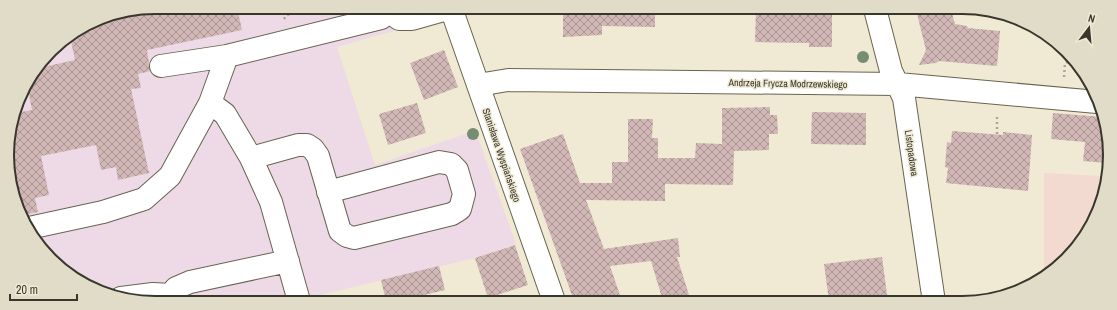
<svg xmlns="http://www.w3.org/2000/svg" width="1117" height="310" font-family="'Archivo Narrow',sans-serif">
	<defs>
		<pattern id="building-cross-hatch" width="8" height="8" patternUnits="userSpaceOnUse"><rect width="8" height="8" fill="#d1b7b5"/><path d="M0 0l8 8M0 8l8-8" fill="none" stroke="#ab9694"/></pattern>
	</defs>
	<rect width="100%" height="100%" fill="#f0ead4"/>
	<!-- education -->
	<path fill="#f3dad1" d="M 1106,124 L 1107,184 L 1095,221 L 1066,260 L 1044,276 L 1044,173 L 1102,176 Z"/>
	<!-- medical -->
	<path fill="#eed9e7" d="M 155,7 L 431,8 L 433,20 L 337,47 L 375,165 L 468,133 L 470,137 L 477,135 L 516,244 L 475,258 L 324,294 L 327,301 L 126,300 L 73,278 L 37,245 L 12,194 L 7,145 L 22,90 L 57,44 L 99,18 Z"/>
	<!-- building -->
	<path fill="url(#building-cross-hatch)" d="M 155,7 L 237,7 L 242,30 L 147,50 L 150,71 L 138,74 L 141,88 L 131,89 L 149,173 L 118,180 L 116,167 L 101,170 L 96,145 L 41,156 L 49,195 L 35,198 L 38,212 L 23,215 L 12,194 L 7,145 L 16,113 L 32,110 L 27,84 L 39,68 L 75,60 L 70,36 L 99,18 Z
		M 563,8 L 655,9 L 655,27 L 602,26 L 602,35 L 563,37 Z
		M 756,9 L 832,9 L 832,47 L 809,47 L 809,43 L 755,42 Z
		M 916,10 L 951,10 L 955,24 L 967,26 L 968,28 L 1000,31 L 997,66 L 939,61 L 936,63 L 919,65 L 926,50 Z
		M 444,50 L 458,87 L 424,100 L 410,63 Z
		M 417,103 L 426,133 L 388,145 L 379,114 Z
		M 770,107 L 770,115 L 777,115 L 778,134 L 769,134 L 769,150 L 734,151 L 733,185 L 665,184 L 665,201 L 586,200 L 604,249 L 678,238 L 680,257 L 677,257 L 691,301 L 663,301 L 651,261 L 610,266 L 622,301 L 574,301 L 520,149 L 563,134 L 580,183 L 612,183 L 612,162 L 628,162 L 628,119 L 653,119 L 652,138 L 658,138 L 658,158 L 695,158 L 696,143 L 722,144 L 722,108 Z
		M 812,112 L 866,113 L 866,145 L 811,144 Z
		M 1053,113 L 1103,117 L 1107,126 L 1107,163 L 1083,161 L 1085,142 L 1051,139 Z
		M 952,131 L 1003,135 L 1003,132 L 1032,135 L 1028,191 L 946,183 L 948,168 L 945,167 L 947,142 L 951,143 Z
		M 515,245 L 528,285 L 488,298 L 475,258 Z
		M 882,257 L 888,302 L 829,301 L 824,264 Z
		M 439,266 L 445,290 L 400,301 L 386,301 L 381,280 Z"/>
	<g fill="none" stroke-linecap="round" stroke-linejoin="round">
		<!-- minor casing -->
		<g stroke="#696450" stroke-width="24">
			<path id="minor" d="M 451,8 L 554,301
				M 875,9 L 891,71 L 904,98 L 934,302
				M 386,10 L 399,19 L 412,19 L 451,8
				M 161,66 L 227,56
				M 478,85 L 508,80 L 898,84 L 1097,102
				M 210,103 L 225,114 L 251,158 L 271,202 L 299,301
				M 251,158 L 298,145 L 307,145 L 313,149 L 318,156 L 340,231 L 347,236 L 354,238 L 452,214 L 460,209 L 464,194 L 457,170 L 451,164 L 439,162 L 328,192
				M 29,228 L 103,212 L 144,199 L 170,176 L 210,103 L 227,56 L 381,18 L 387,8
				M 171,295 L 176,288 L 190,282 L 288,261
				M 121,298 L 153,294 L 171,295 L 172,300"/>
		</g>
		<!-- path -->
		<path stroke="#aaa594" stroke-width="2.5" stroke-dasharray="2 3" stroke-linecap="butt" d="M 832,13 L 854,13
			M 284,19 L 286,16 L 300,7
			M 1064,77 L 1065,63 L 1070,61
			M 997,134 L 997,115"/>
		<!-- minor -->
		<use href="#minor" stroke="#fff" stroke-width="22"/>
	</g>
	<!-- trees -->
	<g fill="#768d74">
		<circle cx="863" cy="57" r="6"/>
		<circle cx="473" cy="134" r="6"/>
	</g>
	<g text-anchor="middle" stroke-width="3" stroke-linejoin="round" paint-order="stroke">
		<!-- street labels -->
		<g font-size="10" fill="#38362d" stroke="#f0ead4">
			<text transform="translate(788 83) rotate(1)" y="4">Andrzeja Frycza Modrzewskiego</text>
			<text transform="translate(912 153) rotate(82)" y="4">Listopadowa</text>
			<text transform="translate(502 155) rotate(71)" y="4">Stanisława Wyspiańskiego</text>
		</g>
	</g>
	<!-- crop -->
	<path d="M0 0H1117V310H0ZM155 14H962A141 141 0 0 1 1103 155V155A141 141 0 0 1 962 296H155A141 141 0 0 1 14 155V155A141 141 0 0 1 155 14Z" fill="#e1dcc7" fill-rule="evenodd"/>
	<path fill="none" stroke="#38362d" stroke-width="2" d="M155 14H962A141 141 0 0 1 1103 155V155A141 141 0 0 1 962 296H155A141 141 0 0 1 14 155V155A141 141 0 0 1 155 14Z"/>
	<!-- north arrow -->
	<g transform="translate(1089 28) rotate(16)" stroke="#f0ead4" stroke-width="3" paint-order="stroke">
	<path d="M0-3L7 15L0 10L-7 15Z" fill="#38362d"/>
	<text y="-6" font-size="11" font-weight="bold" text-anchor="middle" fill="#38362d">N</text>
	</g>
	<!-- scale -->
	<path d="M10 294v6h67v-6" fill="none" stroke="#38362d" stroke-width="2"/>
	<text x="16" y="294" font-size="12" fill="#38362d" stroke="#f0ead4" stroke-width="3" paint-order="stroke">20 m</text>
</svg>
